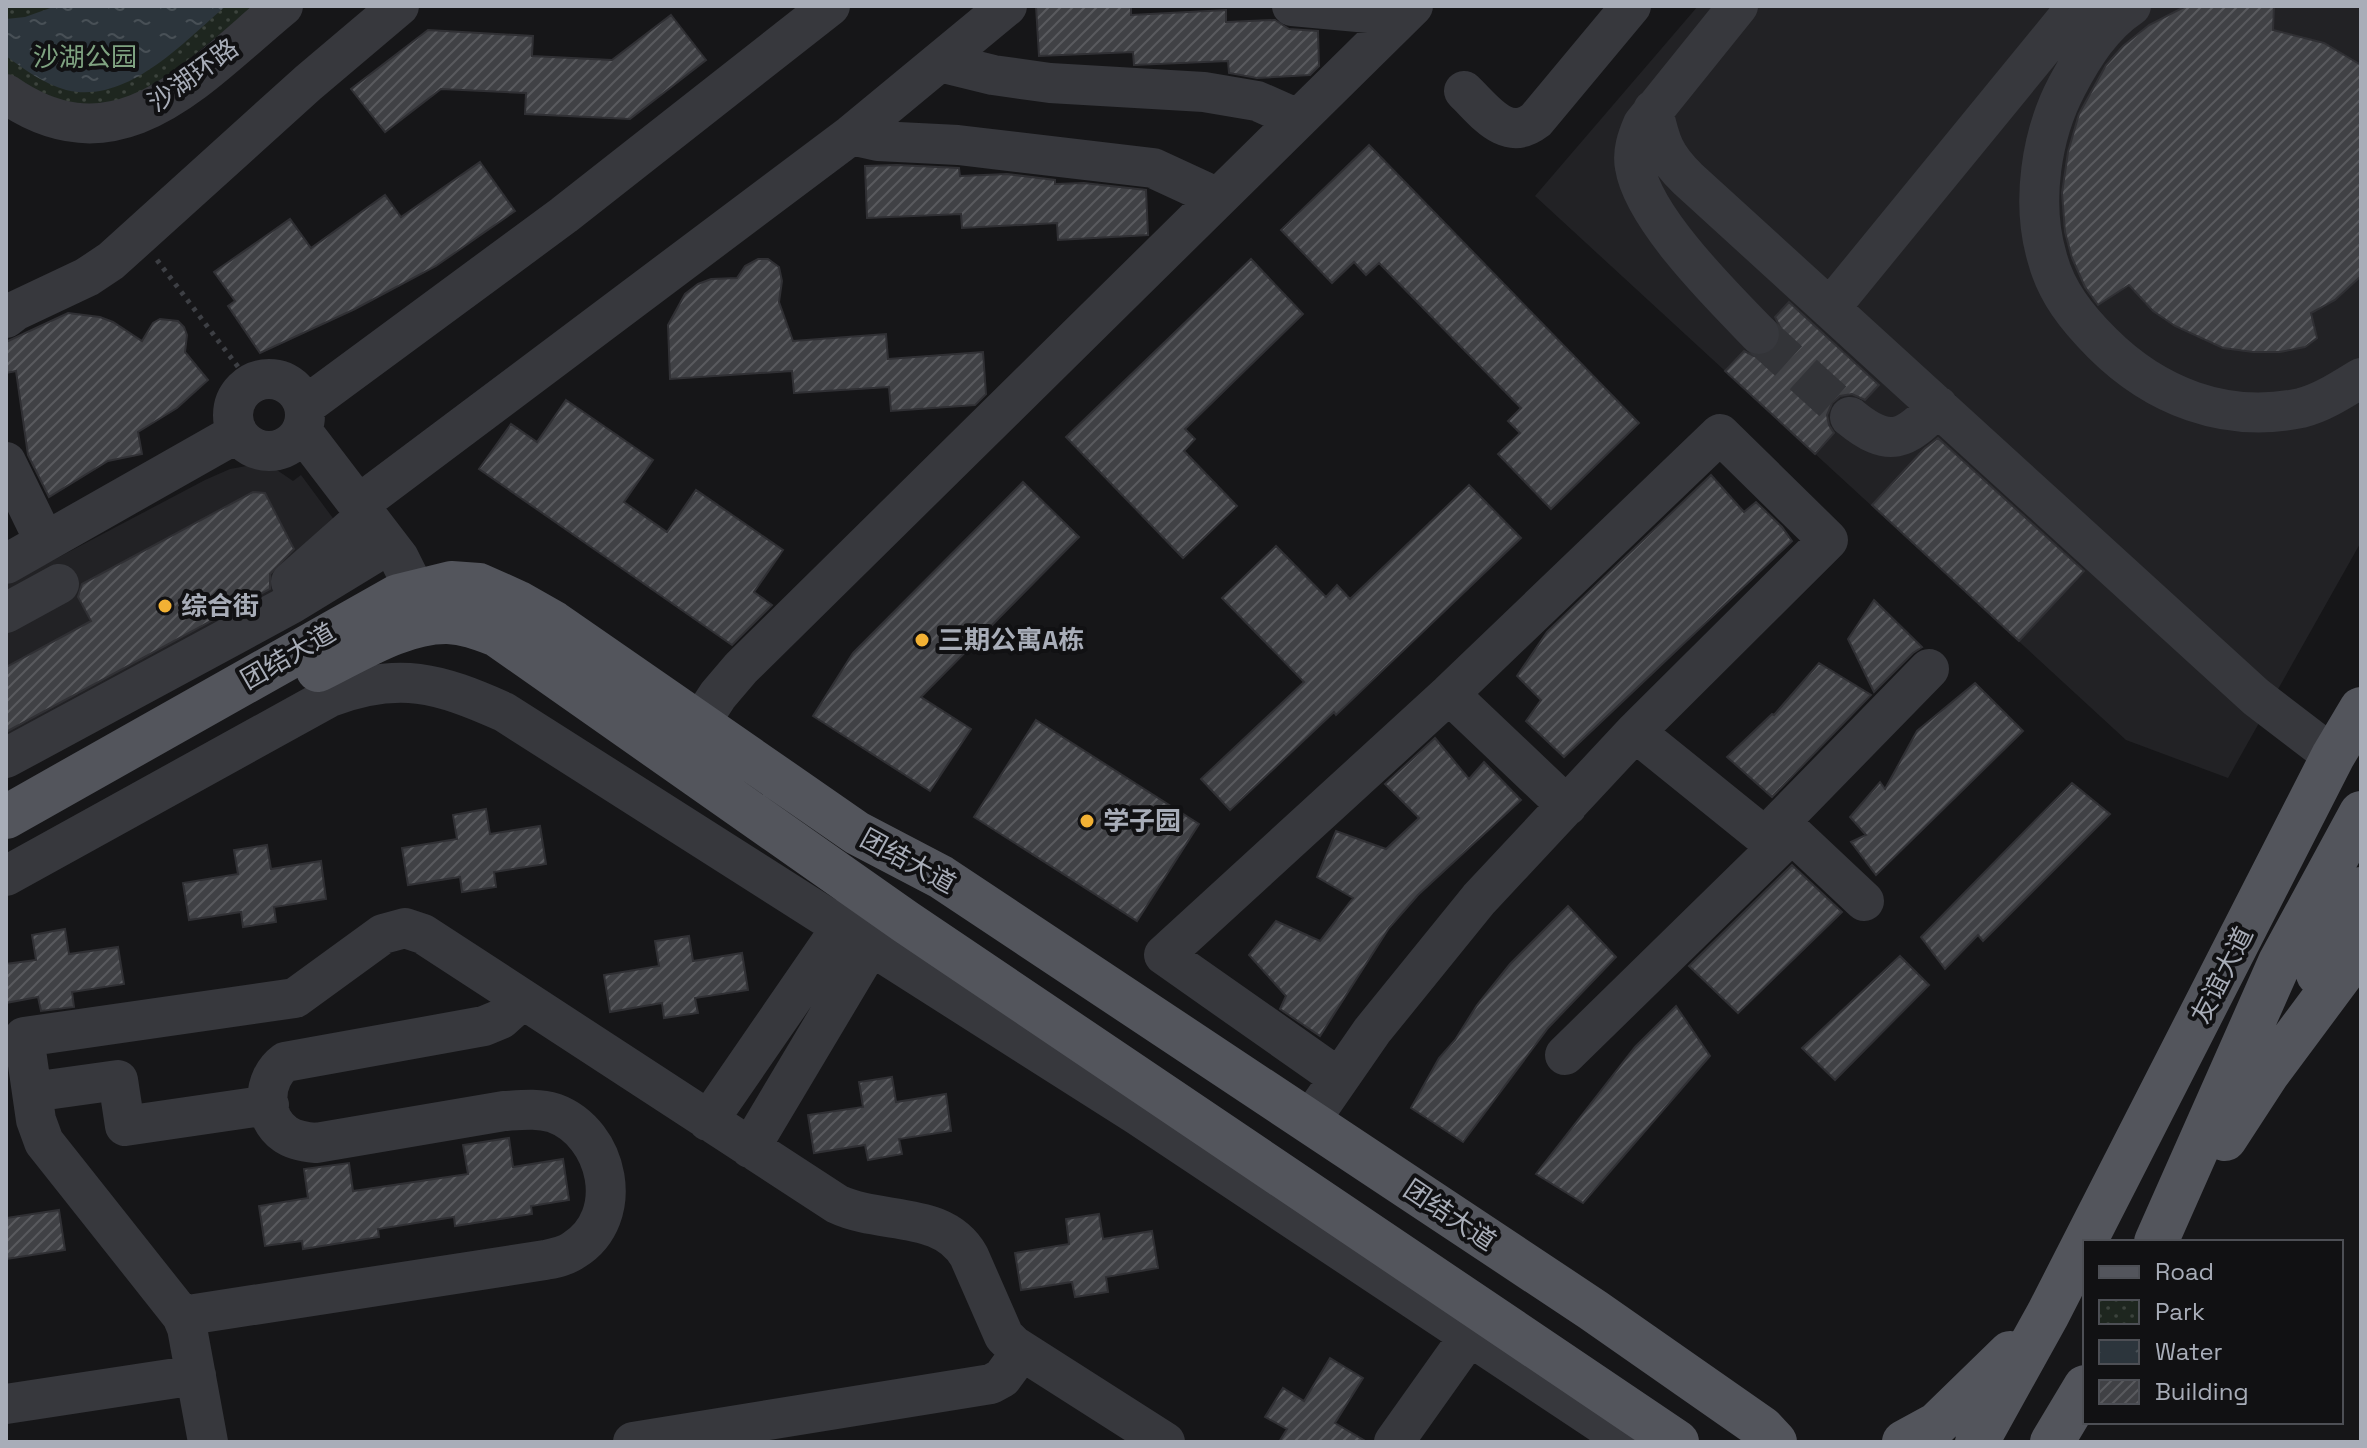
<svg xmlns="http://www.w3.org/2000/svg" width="2367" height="1448" font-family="'Space Grotesk','Noto Sans SC',sans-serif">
	<defs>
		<pattern id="park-dots" width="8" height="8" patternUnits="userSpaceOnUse" patternTransform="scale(2)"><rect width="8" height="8" fill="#1e261f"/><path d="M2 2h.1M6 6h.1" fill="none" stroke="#3c433d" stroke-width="1.8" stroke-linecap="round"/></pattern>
		<pattern id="water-ripples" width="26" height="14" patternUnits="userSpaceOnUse" patternTransform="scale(2)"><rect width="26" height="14" fill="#2c353c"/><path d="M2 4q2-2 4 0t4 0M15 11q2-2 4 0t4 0" fill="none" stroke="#485056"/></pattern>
		<pattern id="building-hatch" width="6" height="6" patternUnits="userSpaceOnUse" patternTransform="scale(2)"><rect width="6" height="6" fill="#404145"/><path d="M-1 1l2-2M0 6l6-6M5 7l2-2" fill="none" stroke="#595a5e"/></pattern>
	</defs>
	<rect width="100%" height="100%" fill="#161618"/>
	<!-- built -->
	<path fill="#222225" d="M 1698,6 L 2361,6 L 2361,542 L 2228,778 L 2126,740 L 1535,196 Z
		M 263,463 L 274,468 L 293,481 L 301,475 L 372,571 L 6,775 L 6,585 L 205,480 L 230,469 Z"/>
	<!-- park -->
	<path fill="url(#park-dots)" d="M 6,6 L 255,6 L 139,99 L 75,110 L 6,79 Z"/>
	<!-- water -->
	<path fill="url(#water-ripples)" d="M 56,6 L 226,6 C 183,42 128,105 66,90 C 44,84 24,69 6,56 L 6,19 L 25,17 Z"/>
	<!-- building -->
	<path fill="url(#building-hatch)" stroke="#303034" stroke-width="2" d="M 1036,6 L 1131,6 L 1131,15 L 1226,10 L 1226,22 L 1275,20 L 1289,29 L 1318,31 L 1319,66 L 1310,75 L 1257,78 L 1229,73 L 1228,61 L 1134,65 L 1133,52 L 1039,56 Z
		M 2186,6 L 2274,6 L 2273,30 L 2324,43 L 2361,65 L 2361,276 L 2335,300 L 2311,313 L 2317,338 L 2305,347 L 2280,352 L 2253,352 L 2223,348 L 2175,326 L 2153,311 L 2129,285 L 2098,305 L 2085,287 L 2072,258 L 2065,232 L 2062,193 L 2068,152 L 2079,114 L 2106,65 L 2123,46 L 2149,25 Z
		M 671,15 L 706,60 L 630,119 L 525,114 L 526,93 L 441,89 L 385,132 L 351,89 L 428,30 L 533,36 L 532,56 L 612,60 Z
		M 1369,145 L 1639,423 L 1551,509 L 1498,454 L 1520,433 L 1508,421 L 1521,408 L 1379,263 L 1366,275 L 1354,262 L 1332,283 L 1281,230 Z
		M 480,162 L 515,211 L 436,266 L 355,309 L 260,353 L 228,306 L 235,301 L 214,272 L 290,219 L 311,248 L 385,195 L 401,217 Z
		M 897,165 L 959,168 L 960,176 L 1007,174 L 1055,180 L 1055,184 L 1084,183 L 1146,190 L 1148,235 L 1058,240 L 1057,223 L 962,228 L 961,214 L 867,218 L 865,166 Z
		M 758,259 L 768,259 L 779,267 L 782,281 L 779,302 L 793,341 L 886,334 L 888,359 L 983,352 L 986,394 L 975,405 L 891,411 L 889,387 L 794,393 L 792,371 L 670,379 L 668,325 L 685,294 L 698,284 L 711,279 L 737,278 L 745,266 Z
		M 1251,259 L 1303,314 L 1185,429 L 1195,439 L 1184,451 L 1237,506 L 1183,558 L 1066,437 Z
		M 1789,302 L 1879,385 L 1865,400 L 1852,394 L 1840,396 L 1832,403 L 1827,415 L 1829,425 L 1834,433 L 1815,454 L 1725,371 L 1744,351 L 1754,356 L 1764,356 L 1776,350 L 1781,341 L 1781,329 L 1775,317 Z
		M 68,313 L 100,317 L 113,322 L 142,341 L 153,323 L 160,319 L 178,321 L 184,327 L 187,335 L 185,352 L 208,380 L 177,408 L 138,432 L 142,454 L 108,461 L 49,497 L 28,455 L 16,371 L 6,373 L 6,342 Z
		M 566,400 L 653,460 L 624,502 L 667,532 L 696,490 L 783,550 L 754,592 L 772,605 L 732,645 L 479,469 L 511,424 L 537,442 Z
		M 1938,438 L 2084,571 L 2019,641 L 1872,505 L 1924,449 Z
		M 1711,475 L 1744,512 L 1756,502 L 1782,527 L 1792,541 L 1564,757 L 1526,721 L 1541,700 L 1517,676 L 1547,632 Z
		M 1023,482 L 1079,537 L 921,697 L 971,729 L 930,791 L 813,716 L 853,653 Z
		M 1469,485 L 1521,538 L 1336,715 L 1334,712 L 1230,810 L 1201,779 L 1304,682 L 1222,598 L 1276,546 L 1326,597 L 1337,585 L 1350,599 Z
		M 253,492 L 265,493 L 294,549 L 270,574 L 270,589 L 6,732 L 6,667 L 91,621 L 78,597 L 82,584 Z
		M 1874,600 L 1922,647 L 1913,653 L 1874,692 L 1848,639 Z
		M 1819,663 L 1871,695 L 1772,797 L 1727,757 L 1772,714 L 1774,715 Z
		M 1975,683 L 2023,731 L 1876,875 L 1851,842 L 1866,835 L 1850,817 L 1880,782 L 1885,789 L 1917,731 Z
		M 1036,720 L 1199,824 L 1137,921 L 974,817 Z
		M 1435,738 L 1469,779 L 1484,762 L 1521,800 L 1418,895 L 1389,928 L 1320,1036 L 1280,1009 L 1286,996 L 1249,955 L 1276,921 L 1320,941 L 1353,898 L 1317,877 L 1336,831 L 1386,849 L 1419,818 L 1385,784 Z
		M 2072,783 L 2110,814 L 1983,941 L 1978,935 L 1945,969 L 1921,937 Z
		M 486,809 L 490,834 L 540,826 L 546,864 L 494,872 L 496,887 L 462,892 L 460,877 L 408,885 L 402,848 L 457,839 L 453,815 Z
		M 267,845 L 271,869 L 321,861 L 326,899 L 274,907 L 276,922 L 243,927 L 241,912 L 189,920 L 183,883 L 238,874 L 234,850 Z
		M 1792,865 L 1842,912 L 1738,1013 L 1689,966 Z
		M 1568,906 L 1616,957 L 1548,1028 L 1463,1142 L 1411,1108 L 1439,1058 L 1455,1040 L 1477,1005 L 1510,964 Z
		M 65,929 L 69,954 L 118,947 L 124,984 L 72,992 L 74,1007 L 41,1011 L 38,997 L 6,1003 L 6,964 L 36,960 L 32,935 Z
		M 689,936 L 693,961 L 742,953 L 748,990 L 695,998 L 698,1013 L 664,1018 L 662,1003 L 610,1012 L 604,975 L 659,966 L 655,941 Z
		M 1900,956 L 1929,985 L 1835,1080 L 1802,1048 Z
		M 1676,1006 L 1710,1056 L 1583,1203 L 1536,1174 L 1635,1047 Z
		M 892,1077 L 896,1102 L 946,1094 L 951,1131 L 899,1139 L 902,1154 L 868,1160 L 865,1145 L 814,1153 L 808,1115 L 863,1107 L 859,1082 Z
		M 509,1138 L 513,1167 L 563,1159 L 569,1200 L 531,1206 L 532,1214 L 455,1226 L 454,1217 L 378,1229 L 379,1237 L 303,1249 L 302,1241 L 265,1246 L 259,1206 L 308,1198 L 304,1169 L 349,1163 L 353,1191 L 468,1174 L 463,1145 Z
		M 59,1210 L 65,1250 L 6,1259 L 6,1218 Z
		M 1099,1214 L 1103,1239 L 1152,1231 L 1158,1268 L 1106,1277 L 1108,1292 L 1075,1297 L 1072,1282 L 1021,1290 L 1015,1253 L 1069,1244 L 1066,1219 Z
		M 1330,1358 L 1363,1378 L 1335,1423 L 1367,1442 L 1279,1442 L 1287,1429 L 1265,1417 L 1283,1388 L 1304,1401 Z"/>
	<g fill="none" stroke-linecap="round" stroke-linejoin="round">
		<!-- minor-tunnel -->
		<path stroke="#333438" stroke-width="40" stroke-dasharray="40 20" stroke-linecap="butt" d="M 1759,334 L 1850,417"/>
		<!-- path -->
		<path stroke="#3d3f44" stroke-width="5" stroke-dasharray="4 6" stroke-linecap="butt" d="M 157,260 L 251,384"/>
		<!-- minor -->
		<path stroke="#37383d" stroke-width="40" d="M 1292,6 L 1402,16
			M 1738,6 L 1643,124 C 1637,138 1632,152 1635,167 C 1643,218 1722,296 1759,334
			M 2131,6 C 2102,25 2083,56 2067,86 C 2041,135 2031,203 2047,257 C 2056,292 2077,318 2102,343 C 2155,396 2225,424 2301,408 C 2322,403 2343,389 2361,378
			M 940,62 L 993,75 L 1050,83 L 1204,92 L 1257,101 L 1298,119
			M 1464,91 C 1485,111 1506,143 1536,120 L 1631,6
			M 6,94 C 119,173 198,76 283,6
			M 1653,110 C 1660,142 1664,156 1688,179 L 2256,697 L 2333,756
			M 851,135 L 878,141 L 958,145 L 1153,168 L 1218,198
			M 1830,308 L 2077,6
			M 6,318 L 15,311 L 87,277 L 111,261 L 308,83 L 399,6
			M233 415a36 36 0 1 1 72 0a36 36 0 1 1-72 0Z
			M 305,406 L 564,215 L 830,6
			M 1850,417 C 1889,449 1905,441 1938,406
			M 302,431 L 399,558 L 415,590
			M 6,462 L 45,542
			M 358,505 L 851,135 L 1007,6
			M 6,564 L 237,433
			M 291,582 L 352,528
			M 6,613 L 59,584
			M 1449,694 L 1567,806
			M 699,724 L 718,695 L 741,668 L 1413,6
			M 1635,732 L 1765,837 L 1929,669
			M 6,758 L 291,604 L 373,554
			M 1780,822 L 1864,901
			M 6,876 L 330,697 C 399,671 439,683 504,712 L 1137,1115 L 1629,1442
			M 1565,1055 L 1792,833
			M 32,1092 L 118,1080 L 125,1126 L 269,1105
			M 708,1121 L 856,906
			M 1309,1122 L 1372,1031 L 1479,899 L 1635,732 L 1828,540 L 1720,434 L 1449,694 L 1164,955 L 1339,1078
			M 750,1148 L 883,925
			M 182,1316 L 545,1260 C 555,1258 566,1256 574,1250 C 627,1217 609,1133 554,1113 C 538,1108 521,1110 504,1111 L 316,1143 C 305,1142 293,1140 285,1134 C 261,1117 262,1079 285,1062 L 484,1026 L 501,1019 L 522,1000
			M 6,1404 L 196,1375
			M 208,1442 L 187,1328 L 182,1316 L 44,1142 L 36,1120 L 24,1037 L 295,998 L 383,934 L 405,928 L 423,934 L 837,1204 C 881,1225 943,1210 969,1256 L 1004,1336 L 1013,1345 L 1165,1442
			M 633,1442 L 991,1384 L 1002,1378 L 1021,1352
			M 1394,1442 L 1470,1335"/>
		<!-- major -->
		<path stroke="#53555c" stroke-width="44" d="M 318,670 C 357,651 403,621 448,622 C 466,623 481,629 497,635 L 906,922 L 1677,1442
			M 6,817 L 398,596 L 451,583 L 479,585 L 517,602 L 554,623 L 857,833 L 941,877 L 1593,1310 L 1762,1428 L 1775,1442
			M 2318,974 L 2361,889
			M 2225,1139 L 2268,1073 L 2361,948
			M 2156,1242 L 2280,962 L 2361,813
			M 1904,1442 L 1937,1424 L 2010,1353
			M 1977,1442 L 2048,1314 L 2333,756 L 2361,709
			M 2052,1442 L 2085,1387"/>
	</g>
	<!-- markers -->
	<g fill="#f2b134" stroke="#111113" stroke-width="3">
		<circle cx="165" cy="606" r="8"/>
		<circle cx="922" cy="640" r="8"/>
		<circle cx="1087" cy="821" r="8"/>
	</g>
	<g text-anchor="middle" stroke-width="8" stroke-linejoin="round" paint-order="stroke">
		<!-- park labels -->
		<g font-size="26" fill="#7fa381" stroke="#111113">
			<text x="85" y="66">沙湖公园</text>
		</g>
		<!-- street labels -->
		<g font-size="26" fill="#a8adb8" stroke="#111113">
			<text transform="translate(193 75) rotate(-36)" y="9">沙湖环路</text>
			<text transform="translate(288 656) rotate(-30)" y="9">团结大道</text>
			<text transform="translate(908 861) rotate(29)" y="9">团结大道</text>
			<text transform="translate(2222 975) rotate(-63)" y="9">友谊大道</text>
			<text transform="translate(1450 1215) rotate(34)" y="9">团结大道</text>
		</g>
		<!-- poi labels -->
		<g font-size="26" font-weight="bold" fill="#a8adb8" stroke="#111113" text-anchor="start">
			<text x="181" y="615">综合街</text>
			<text x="938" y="649">三期公寓A栋</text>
			<text x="1103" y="830">学子园</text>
		</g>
	</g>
	<!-- border -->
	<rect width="2367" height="1448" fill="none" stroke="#a8adb8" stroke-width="16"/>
	<!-- legend -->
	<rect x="2083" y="1240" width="260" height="184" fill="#111113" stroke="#4d4f55" stroke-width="2"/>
	<rect x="2099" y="1266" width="40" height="12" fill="#53555c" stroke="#4d4f55" stroke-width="2"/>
	<text x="2155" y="1280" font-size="24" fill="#a8adb8">Road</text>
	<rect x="2099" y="1300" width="40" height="24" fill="url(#park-dots)" stroke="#4d4f55" stroke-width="2"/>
	<text x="2155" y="1320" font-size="24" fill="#a8adb8">Park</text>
	<rect x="2099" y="1340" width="40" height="24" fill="url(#water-ripples)" stroke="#4d4f55" stroke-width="2"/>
	<text x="2155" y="1360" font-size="24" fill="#a8adb8">Water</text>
	<rect x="2099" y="1380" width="40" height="24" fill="url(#building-hatch)" stroke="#4d4f55" stroke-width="2"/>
	<text x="2155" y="1400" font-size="24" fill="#a8adb8">Building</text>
</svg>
